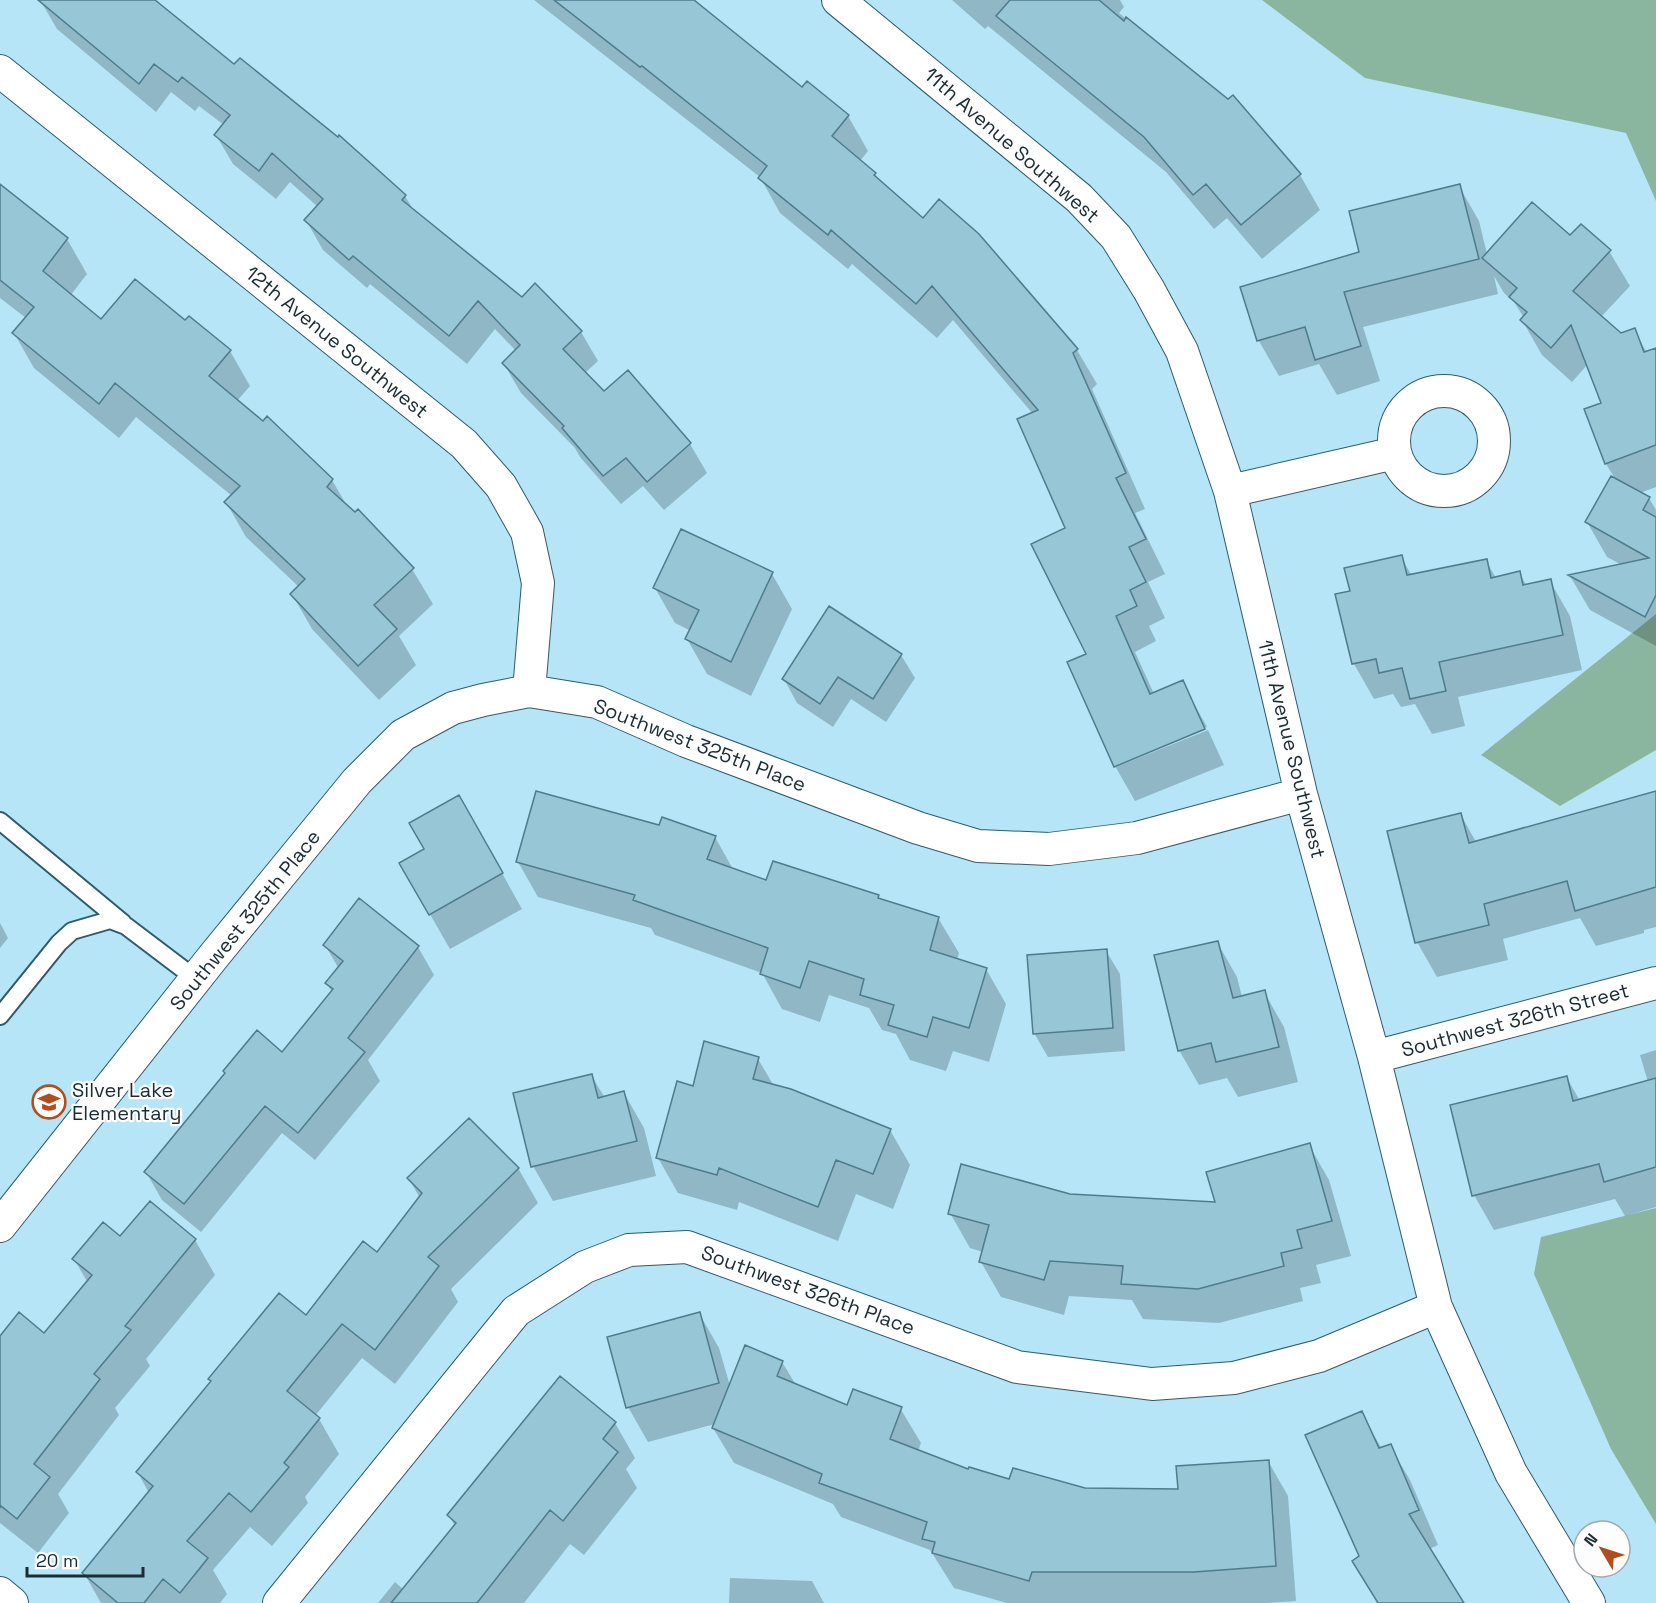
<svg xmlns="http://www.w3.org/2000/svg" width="1656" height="1603" font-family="'Space Grotesk',sans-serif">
	<rect width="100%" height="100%" fill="#b5e5f7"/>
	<!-- green -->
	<path fill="#8ab6a0" d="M 1262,0 L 1656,0 L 1656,201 L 1626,133 L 1365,78 Z
		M 1656,614 L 1656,750 L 1560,806 L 1481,755 Z
		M 1656,1208 L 1656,1524 L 1611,1449 L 1534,1274 L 1541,1237 Z"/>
	<!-- shadow -->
	<path fill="#0003" d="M 40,0 L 152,0 L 235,67 L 405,196 L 414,211 L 522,299 L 581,332 L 598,361 L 585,373 L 604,393 L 690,444 L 707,473 L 664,510 L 643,486 L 621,504 L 580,457 L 575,448 L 521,393 L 504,364 L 516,351 L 495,329 L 467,364 L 370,284 L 367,288 L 323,250 L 306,220 L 318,207 L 290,182 L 276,199 L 233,164 L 216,135 L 224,125 L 199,106 L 195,111 L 171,92 L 156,112 L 57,29 Z
		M 534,0 L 690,0 L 803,89 L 848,116 L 868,151 L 860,161 L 875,174 L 880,181 L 1077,350 L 1097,384 L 1092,389 L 1145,509 L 1135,513 L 1165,574 L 1148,582 L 1165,618 L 1149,626 L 1156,641 L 1135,652 L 1154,694 L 1182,682 L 1207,727 L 1116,764 L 1116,767 L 1208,730 L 1224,765 L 1135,801 L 1115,766 L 1088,654 L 1067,529 L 1033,414 L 953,320 L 937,338 L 852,264 L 848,269 L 780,213 L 760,177 Z
		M 952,0 L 1120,0 L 1124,7 L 1119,13 L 1228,101 L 1300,175 L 1320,210 L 1262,259 L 1227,218 L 1214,229 L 1166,172 L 988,26 L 985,29 Z
		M 0,186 L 67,239 L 87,274 L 70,296 L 102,321 L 185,323 L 230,351 L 250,386 L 237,401 L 332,480 L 347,506 L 412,569 L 433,604 L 399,636 L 416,665 L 379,700 L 312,629 L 292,594 L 299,587 L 246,537 L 226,502 L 232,496 L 136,417 L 119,438 L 34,368 L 14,333 L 26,318 L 0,298 Z
		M 1459,186 L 1479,221 L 1487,254 L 1570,237 L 1609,251 L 1630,286 L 1601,317 L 1621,335 L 1634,330 L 1647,353 L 1656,350 L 1656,487 L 1640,493 L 1649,498 L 1656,510 L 1656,646 L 1590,610 L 1570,576 L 1622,565 L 1607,557 L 1587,522 L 1616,480 L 1606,464 L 1585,410 L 1603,404 L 1588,364 L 1572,382 L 1542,355 L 1522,320 L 1524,318 L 1514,302 L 1504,293 L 1494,276 L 1498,294 L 1363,327 L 1380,381 L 1337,395 L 1319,364 L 1279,376 L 1259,341 L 1242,288 L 1361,253 Z
		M 1401,557 L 1412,576 L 1486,561 L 1496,578 L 1519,573 L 1527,586 L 1550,581 L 1570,616 L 1582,670 L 1458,697 L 1465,726 L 1432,734 L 1415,704 L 1401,707 L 1393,694 L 1374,699 L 1354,664 L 1337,595 L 1352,592 Z
		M 772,574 L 792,609 L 751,696 L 707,674 L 687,639 L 691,631 L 675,623 L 655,588 Z
		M 901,655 L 915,678 L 886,722 L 851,699 L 833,727 L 797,703 L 784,679 Z
		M 1656,791 L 1656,927 L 1644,930 L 1644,933 L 1596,946 L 1580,918 L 1503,939 L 1508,960 L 1437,977 L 1417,942 L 1461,815 L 1476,842 Z
		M 660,827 L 715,837 L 734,871 L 767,882 L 878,896 L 880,901 L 938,918 L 959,953 L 957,960 L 986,969 L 1006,1004 L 989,1062 L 953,1051 L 946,1071 L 910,1060 L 896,1034 L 882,1030 L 869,1008 L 829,995 L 820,1022 L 782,1009 L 762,973 L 655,935 L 651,928 L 538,897 L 518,862 Z
		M 479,832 L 522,909 L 450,949 L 401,864 L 427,850 Z
		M 0,923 L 8,938 L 0,948 Z
		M 1217,942 L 1237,977 L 1242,997 L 1264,992 L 1284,1027 L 1298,1082 L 1238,1097 L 1227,1078 L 1199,1085 L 1179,1050 Z
		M 325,945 L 418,947 L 434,975 L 368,1060 L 380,1081 L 315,1160 L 282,1133 L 201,1232 L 162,1200 L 146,1172 L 282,1054 L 332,992 L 327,984 L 339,969 Z
		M 1106,951 L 1120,974 L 1125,1051 L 1048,1057 L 1034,1033 Z
		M 1656,1050 L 1656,1207 L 1625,1216 L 1615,1199 L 1494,1230 L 1474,1195 L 1567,1078 L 1580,1101 L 1648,1082 L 1640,1055 Z
		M 758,1059 L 774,1086 L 890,1130 L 910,1165 L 893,1209 L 856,1194 L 838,1241 L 739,1202 L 737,1210 L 678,1193 L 658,1158 L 694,1087 Z
		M 591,1075 L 605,1098 L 624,1093 L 644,1128 L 656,1176 L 553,1201 L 533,1166 Z
		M 1309,1145 L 1329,1180 L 1351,1256 L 1316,1265 L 1321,1283 L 1300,1288 L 1303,1301 L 1219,1323 L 1143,1319 L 1132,1300 L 1069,1296 L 1064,1315 L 1001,1297 L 981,1262 L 983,1252 L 970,1248 L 950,1213 L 1070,1195 L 1217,1204 Z
		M 518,1168 L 538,1203 L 451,1289 L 458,1302 L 395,1384 L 362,1358 L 315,1416 L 319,1419 L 339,1454 L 305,1497 L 308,1503 L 272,1546 L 250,1527 L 213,1570 L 227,1594 L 220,1603 L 101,1603 L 84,1573 L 149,1493 L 138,1473 L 212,1382 L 210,1379 L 306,1317 L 377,1254 L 420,1198 L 409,1179 Z
		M 120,1238 L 195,1240 L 215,1275 L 146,1359 L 150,1366 L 115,1408 L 119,1415 L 58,1494 L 69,1513 L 38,1553 L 0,1523 L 0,1338 L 44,1335 L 88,1283 L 74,1259 Z
		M 699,1313 L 719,1348 L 730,1386 L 782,1362 L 796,1385 L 848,1407 L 900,1408 L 921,1443 L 918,1451 L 968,1470 L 1010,1480 L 1085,1490 L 1179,1490 L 1268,1461 L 1288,1496 L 1296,1601 L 1268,1603 L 1007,1603 L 954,1588 L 930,1550 L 841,1517 L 833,1504 L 734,1463 L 713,1428 L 715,1424 L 648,1442 L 628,1407 Z
		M 1361,1413 L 1382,1449 L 1390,1446 L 1410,1480 L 1438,1545 L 1429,1549 L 1462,1603 L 1378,1603 L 1361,1557 Z
		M 615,1423 L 635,1458 L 626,1469 L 637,1488 L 584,1555 L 570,1544 L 524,1603 L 378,1603 L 395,1582 L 404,1590 L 455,1526 L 449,1515 Z
		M 730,1578 L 812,1581 L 824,1603 L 729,1603 Z"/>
	<!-- building -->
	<path fill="#97c6d7" stroke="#4f7c8c" stroke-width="1.5" d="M 38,0 L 155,0 L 234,64 L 240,58 L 338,137 L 339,135 L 406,195 L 402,200 L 522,297 L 535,283 L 582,331 L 563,349 L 604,391 L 628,370 L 691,443 L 647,482 L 626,458 L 603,476 L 562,428 L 564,426 L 502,363 L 520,345 L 478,301 L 449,336 L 353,256 L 349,260 L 304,220 L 323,199 L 272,153 L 259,171 L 214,135 L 230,115 L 182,77 L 178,82 L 154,64 L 139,84 Z
		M 554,0 L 694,0 L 802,87 L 807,81 L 849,115 L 832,136 L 876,173 L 874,175 L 923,218 L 939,199 L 979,234 L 1078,349 L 1073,353 L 1126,473 L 1116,478 L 1146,539 L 1129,547 L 1146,582 L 1130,590 L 1137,606 L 1116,616 L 1150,694 L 1183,680 L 1205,729 L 1114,767 L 1067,662 L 1086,654 L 1031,544 L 1065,528 L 1017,419 L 1038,410 L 932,286 L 916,304 L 831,230 L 828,235 L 758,178 L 767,166 L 642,66 L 640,67 Z
		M 1010,0 L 1099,0 L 1124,21 L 1126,17 L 1228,99 L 1233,95 L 1301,174 L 1241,225 L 1206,184 L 1193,195 L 1144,137 L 996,16 Z
		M 0,184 L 68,238 L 43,271 L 101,319 L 135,279 L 185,320 L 189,316 L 231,350 L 209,376 L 263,421 L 267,416 L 333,479 L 327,487 L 355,512 L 358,509 L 414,568 L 374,605 L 397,629 L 358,666 L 290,594 L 305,579 L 224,502 L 240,486 L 115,383 L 99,404 L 12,333 L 34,307 L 0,280 Z
		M 1460,184 L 1479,259 L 1344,292 L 1361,346 L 1315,360 L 1305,327 L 1257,341 L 1240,287 L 1359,252 L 1349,211 Z
		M 1532,202 L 1570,235 L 1581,224 L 1611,250 L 1573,291 L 1621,333 L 1635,328 L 1644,352 L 1656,348 L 1656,445 L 1605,464 L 1584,409 L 1601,403 L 1571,325 L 1551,348 L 1520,320 L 1527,312 L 1509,297 L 1517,288 L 1482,258 Z
		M 1611,476 L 1650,497 L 1643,510 L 1656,517 L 1656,595 L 1645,617 L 1568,575 L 1649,558 L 1585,522 Z
		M 681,529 L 773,572 L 731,662 L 685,639 L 699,610 L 653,588 Z
		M 1402,555 L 1407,575 L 1487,559 L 1491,578 L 1520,571 L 1523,585 L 1551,579 L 1563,635 L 1439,662 L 1446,691 L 1410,699 L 1402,668 L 1379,673 L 1376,659 L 1352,664 L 1335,594 L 1350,591 L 1344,568 Z
		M 829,606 L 902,654 L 873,699 L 838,677 L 820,704 L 782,679 Z
		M 536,791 L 659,825 L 662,817 L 716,836 L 707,859 L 766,880 L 773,861 L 879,895 L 878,898 L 939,917 L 930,950 L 987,968 L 969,1028 L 933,1017 L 927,1037 L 888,1025 L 894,1005 L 860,995 L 864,979 L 809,961 L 800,988 L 760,974 L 768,948 L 633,900 L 635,895 L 516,862 Z
		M 1656,791 L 1656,887 L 1575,911 L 1567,881 L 1484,904 L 1489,925 L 1415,943 L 1387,831 L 1461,813 L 1469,843 Z
		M 459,795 L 503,873 L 429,915 L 399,863 L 424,849 L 409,823 Z
		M 359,898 L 419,946 L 348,1038 L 365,1052 L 298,1133 L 265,1106 L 184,1204 L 144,1172 L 225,1073 L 223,1071 L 257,1030 L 282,1052 L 333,989 L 325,983 L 343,961 L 323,945 Z
		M 1218,941 L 1233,998 L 1265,990 L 1279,1047 L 1216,1062 L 1211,1043 L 1178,1051 L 1154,955 Z
		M 1107,949 L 1113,1028 L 1033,1034 L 1027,955 Z
		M 704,1041 L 759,1057 L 753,1079 L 791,1089 L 891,1129 L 873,1174 L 836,1160 L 818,1207 L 719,1168 L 717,1175 L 656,1158 L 677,1081 L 693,1086 Z
		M 592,1074 L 598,1098 L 624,1091 L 637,1141 L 531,1167 L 513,1093 Z
		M 1567,1076 L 1573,1101 L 1656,1078 L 1656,1167 L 1604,1182 L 1599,1164 L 1472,1196 L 1450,1105 Z
		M 469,1118 L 519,1168 L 428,1257 L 439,1266 L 375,1350 L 342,1324 L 287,1391 L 320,1418 L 284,1463 L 289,1467 L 251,1512 L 229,1493 L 187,1541 L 208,1558 L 180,1593 L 163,1579 L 144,1603 L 118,1603 L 82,1573 L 153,1486 L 136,1472 L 211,1381 L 208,1379 L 279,1293 L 306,1315 L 363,1241 L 377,1252 L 422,1193 L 407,1178 Z
		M 1310,1143 L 1332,1221 L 1297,1230 L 1302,1248 L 1281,1253 L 1284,1266 L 1198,1289 L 1121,1284 L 1123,1266 L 1050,1261 L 1044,1280 L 979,1262 L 989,1225 L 948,1214 L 961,1164 L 1070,1194 L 1215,1202 L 1206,1172 Z
		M 150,1201 L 196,1239 L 125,1326 L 131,1330 L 94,1374 L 100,1379 L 34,1464 L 50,1477 L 17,1519 L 1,1506 L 0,1508 L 0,1336 L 19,1312 L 44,1333 L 92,1275 L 72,1259 L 103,1222 L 120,1236 Z
		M 700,1312 L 719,1383 L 626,1408 L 607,1337 Z
		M 745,1345 L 783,1361 L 777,1376 L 847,1405 L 853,1389 L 902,1407 L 890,1439 L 968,1469 L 969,1467 L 1009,1479 L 1013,1468 L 1085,1488 L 1178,1489 L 1176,1466 L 1269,1460 L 1276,1566 L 1194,1572 L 1032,1572 L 1029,1581 L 932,1553 L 935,1542 L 922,1539 L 927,1522 L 819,1483 L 822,1474 L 712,1428 Z
		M 560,1376 L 616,1422 L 603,1439 L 618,1452 L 563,1521 L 550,1510 L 477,1603 L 391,1603 L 456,1523 L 447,1515 Z
		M 1362,1411 L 1379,1448 L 1391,1444 L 1419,1510 L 1409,1514 L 1464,1603 L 1378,1603 L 1352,1561 L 1359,1556 L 1305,1435 Z"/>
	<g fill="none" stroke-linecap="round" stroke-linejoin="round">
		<!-- lane casing -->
		<g stroke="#2f5b6b" stroke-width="20">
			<path id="lane" d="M 0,821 L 123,923
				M 0,1016 L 59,943 L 72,931 L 110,920 L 126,926 L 196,979"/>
		</g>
		<!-- street casing -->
		<g stroke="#2f5b6b" stroke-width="34">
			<path id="street" d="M 838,0 L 1079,198 L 1116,237 L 1149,290 L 1182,351 L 1230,491 L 1301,794 L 1374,1057 L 1436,1307 L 1511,1473 L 1589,1603
				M 0,71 L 464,444 L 501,486 L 527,532 L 538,583 L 529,691
				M1394 441a50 50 0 1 1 100 0a50 50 0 1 1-100 0Z
				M 1230,491 L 1395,453
				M 1374,1057 L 1656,983
				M 0,1226 L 213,957 L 357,781 L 403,735 L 453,708 L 483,700 L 529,691 L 597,702 L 686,741 L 918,828 L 978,846 L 1049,849 L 1137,838 L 1301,794
				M 0,1593 L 12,1603
				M 279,1603 L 516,1311 L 585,1267 L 629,1250 L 687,1247 L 1017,1367 L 1152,1384 L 1234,1378 L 1319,1356 L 1436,1307"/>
		</g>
		<!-- lane -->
		<use href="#lane" stroke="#fff" stroke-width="16"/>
		<!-- street -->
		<use href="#street" stroke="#fff" stroke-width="32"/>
	</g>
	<!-- icons -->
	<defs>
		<g id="school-ring" transform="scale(1.725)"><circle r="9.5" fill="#fdfdfd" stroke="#b24d1d" stroke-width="1.5"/><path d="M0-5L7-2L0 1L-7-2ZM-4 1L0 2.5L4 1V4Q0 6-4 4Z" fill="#b24d1d"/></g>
	</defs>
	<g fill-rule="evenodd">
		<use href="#school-ring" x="49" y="1102"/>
	</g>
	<g text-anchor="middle" stroke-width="4.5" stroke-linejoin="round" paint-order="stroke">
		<!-- street labels -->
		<g font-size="20" fill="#1a2d34" stroke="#fdfdfd">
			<text transform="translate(1012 145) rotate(41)" y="7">11th Avenue Southwest</text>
			<text transform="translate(337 342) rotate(39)" y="7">12th Avenue Southwest</text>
			<text transform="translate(700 745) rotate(21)" y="7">Southwest 325th Place</text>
			<text transform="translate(1292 749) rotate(76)" y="7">11th Avenue Southwest</text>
			<text transform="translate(245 920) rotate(-51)" y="7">Southwest 325th Place</text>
			<text transform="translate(1515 1020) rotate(-15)" y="7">Southwest 326th Street</text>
			<text transform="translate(808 1290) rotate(20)" y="7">Southwest 326th Place</text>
		</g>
		<!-- poi labels -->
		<g font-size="20" fill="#1a2d34" stroke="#fdfdfd" text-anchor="start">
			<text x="72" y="1097">Silver Lake<tspan x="72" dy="23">Elementary</tspan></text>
		</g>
	</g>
	<!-- north arrow -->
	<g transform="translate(1602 1549) rotate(309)"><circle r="28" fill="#fdfdfd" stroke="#a2aaad" stroke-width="1.5"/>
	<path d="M0-4.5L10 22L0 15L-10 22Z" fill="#b24d1d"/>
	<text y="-9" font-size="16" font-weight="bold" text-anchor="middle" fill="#1a2d34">N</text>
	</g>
	<!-- scale -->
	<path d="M27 1567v9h116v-9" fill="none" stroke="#1a2d34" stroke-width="3"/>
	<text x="36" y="1567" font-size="18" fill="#1a2d34" stroke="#fdfdfd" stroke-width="4.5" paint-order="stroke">20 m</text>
</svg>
